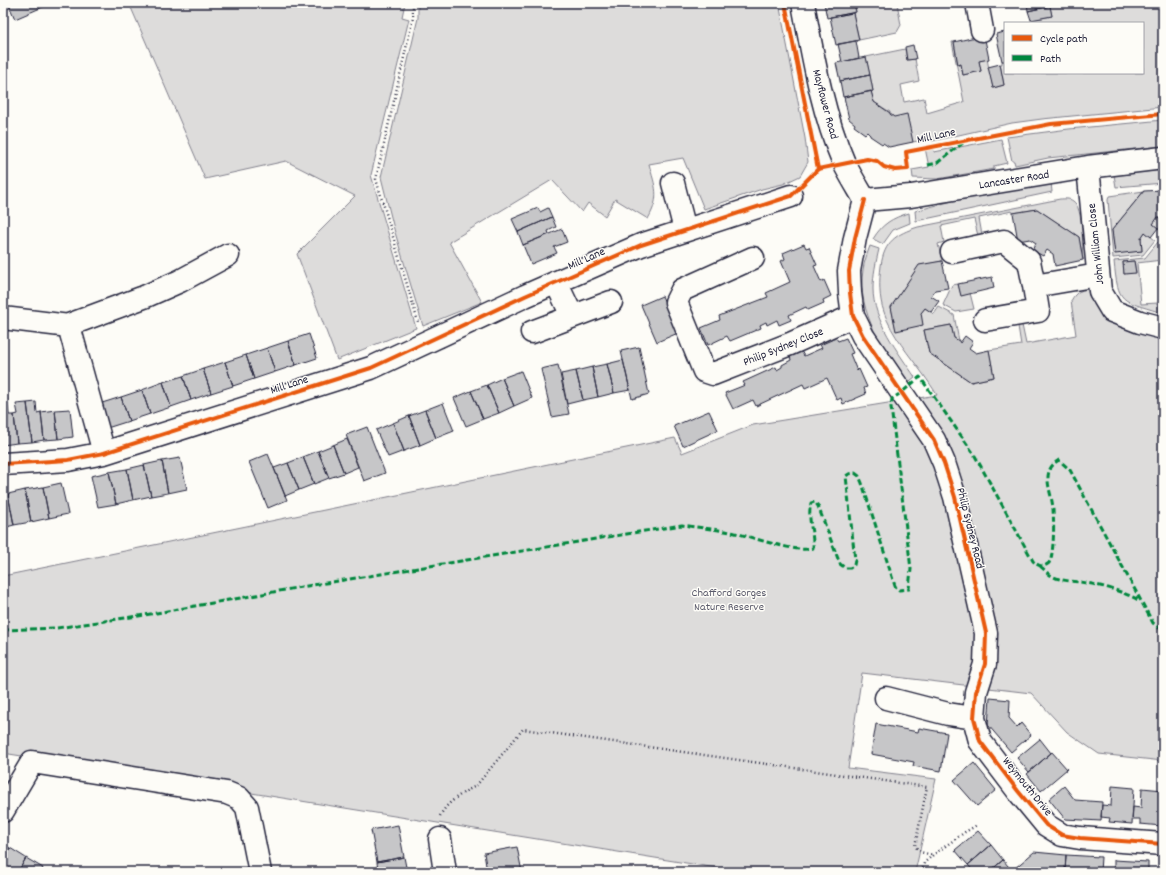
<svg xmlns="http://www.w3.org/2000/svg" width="1166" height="875" font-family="Dekko,sans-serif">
	<rect width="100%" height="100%" fill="#fdfcf7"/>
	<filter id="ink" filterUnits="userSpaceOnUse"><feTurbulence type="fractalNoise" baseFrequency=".025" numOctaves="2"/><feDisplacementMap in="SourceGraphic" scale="8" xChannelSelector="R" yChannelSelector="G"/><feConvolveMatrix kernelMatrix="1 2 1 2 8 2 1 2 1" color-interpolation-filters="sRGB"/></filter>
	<g filter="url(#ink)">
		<!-- green -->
		<path fill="#dddcdb" stroke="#807f8b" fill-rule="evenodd" d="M 129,3 L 405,3 L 402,17 L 409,19 L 371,175 L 416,328 L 337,360 L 297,254 L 355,196 L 286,161 L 205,179 Z
			M 418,3 L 779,3 L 805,138 L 808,162 L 800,176 L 783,184 L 762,189 L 704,209 L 683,158 L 649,164 C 655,187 661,196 648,219 L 615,199 L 605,216 L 588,203 L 582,212 L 552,180 L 449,242 L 482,302 L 423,326 L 394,229 L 381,177 L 418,18 Z
			M 854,3 L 897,3 L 901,25 L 897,32 L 859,40 L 853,13 L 856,12 Z
			M 1049,3 L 1126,3 L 1127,7 L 1144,3 L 1163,3 L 1163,107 L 1042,119 L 1012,123 L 932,141 L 931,138 L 913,142 L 894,117 L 890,114 L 890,112 L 874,102 L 871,91 L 873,91 L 866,57 L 905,49 L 907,60 L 915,59 L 919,81 L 901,85 L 904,102 L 924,98 L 927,113 L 964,102 L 952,42 L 954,42 L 958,65 L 961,64 L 963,75 L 981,71 L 979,61 L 987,59 L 993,88 L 1004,85 L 1000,64 L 1002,64 L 1002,61 L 1005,61 L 1005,73 L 1143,73 L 1143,23 L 1031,23 L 1031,20 L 1052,16 Z
			M 1163,120 L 1163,146 L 1048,158 L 1015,165 L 1014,161 L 1012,161 L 1007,137 L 1069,129 Z
			M 1001,139 L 1007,163 L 994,166 L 994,169 L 937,179 L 913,178 L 912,170 L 929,167 L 925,148 L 933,146 L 934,152 Z
			M 1163,170 L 1163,183 L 1116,187 L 1114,175 Z
			M 1051,182 L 1052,192 L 916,221 L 915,211 L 956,200 Z
			M 1144,191 L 1112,230 L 1115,253 L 1142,251 L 1141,238 L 1145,232 L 1155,240 L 1143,255 L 1113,258 L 1108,200 L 1109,196 Z
			M 1060,199 C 1064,199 1069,198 1073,201 C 1084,208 1082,247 1083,260 L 1079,237 L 1037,209 L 1013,213 L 1012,211 L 979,218 L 982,235 L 978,236 L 974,219 L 941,226 L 944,242 L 938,244 L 942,261 L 919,266 L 891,307 L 896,330 L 921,313 L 925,308 L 934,314 L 939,307 L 954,315 L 959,341 L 954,338 L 951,325 L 924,330 L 929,353 L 971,382 L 994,377 L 989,350 L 1021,345 L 1018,326 L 1022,325 L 1026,344 L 1076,335 L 1071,301 C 1076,291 1082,289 1093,289 L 1163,337 L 1163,761 L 1099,754 L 1067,732 L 1031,693 L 862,673 L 848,768 L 936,779 L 915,872 L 742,872 L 3,753 L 3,576 L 675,438 L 682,453 L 753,425 L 937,395 C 933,388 928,381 923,374 C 910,356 891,334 884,312 C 879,298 879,281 881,266 C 884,242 896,234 918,227 Z
			M 909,213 L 910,223 L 893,230 L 883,244 L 873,239 C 882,224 892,218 909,213 Z
			M 1158,217 L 1163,217 L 1163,232 L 1153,224 Z
			M 1158,242 L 1161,244 L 1162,260 L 1137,263 L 1141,304 L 1158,303 L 1159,312 C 1121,300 1118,304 1114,261 L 1145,258 ZM 1134,261 L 1136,272 L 1124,274 L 1123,262 Z
			M 870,246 L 879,249 C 876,262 873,275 873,289 C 873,320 898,352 915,377 L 906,384 C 885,350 856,313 863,270 C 864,262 867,254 870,246 Z
			M 958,284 L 961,295 L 970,293 L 974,309 L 956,312 L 943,305 L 952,285 Z"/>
		<!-- building -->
		<path fill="#c6c6c8" stroke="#22223b" d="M 8,3 L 52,3 L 15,19 Z
			M 824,3 L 854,3 L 856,12 L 827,18 Z
			M 1027,3 L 1049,3 L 1050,6 L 1028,11 Z
			M 1126,3 L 1144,3 L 1127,7 Z
			M 1050,6 L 1052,16 L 1031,20 L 1028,11 Z
			M 853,13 L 859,40 L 836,45 L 830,17 Z
			M 1005,32 L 1005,61 L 1002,61 L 996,34 Z
			M 984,35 L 989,59 L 979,61 L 981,71 L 963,75 L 961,64 L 958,65 L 954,42 Z
			M 856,41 L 859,58 L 842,62 L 838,44 Z
			M 913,45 L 916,59 L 907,60 L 905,47 Z
			M 866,57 L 870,75 L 840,81 L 836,63 Z
			M 1000,64 L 1004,85 L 993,88 L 988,67 Z
			M 870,75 L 873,91 L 843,97 L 840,81 Z
			M 871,91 L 874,102 L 890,113 L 890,114 L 894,117 L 907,114 L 913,142 L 889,147 L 883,143 L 882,144 L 870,136 L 870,135 L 867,132 L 865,134 L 854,126 L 855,124 L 849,119 L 844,97 Z
			M 1163,190 L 1163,217 L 1158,217 L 1153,224 L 1158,228 L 1151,237 L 1145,232 L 1141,238 L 1142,251 L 1115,254 L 1112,230 L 1144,191 Z
			M 538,208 L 540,212 L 548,208 L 552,217 L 518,232 L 512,219 Z
			M 1037,209 L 1079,237 L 1083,260 L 1055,266 L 1053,254 L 1047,250 L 1043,256 L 1032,250 L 1036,243 L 1030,239 L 1018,241 L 1013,213 Z
			M 552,217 L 556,227 L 548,231 L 549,234 L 523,245 L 518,232 Z
			M 562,229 L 567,242 L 554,247 L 557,253 L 531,264 L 523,245 Z
			M 804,244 L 806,248 L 809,247 L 817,265 L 814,266 L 821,282 L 824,280 L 831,296 L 823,300 L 824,303 L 808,310 L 806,307 L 789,315 L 791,320 L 779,325 L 777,320 L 767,325 L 766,322 L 760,325 L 761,328 L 730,341 L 727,336 L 708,345 L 701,328 L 720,320 L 719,316 L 768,297 L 766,293 L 790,282 L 781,261 L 785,259 L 783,253 Z
			M 942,261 L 948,288 L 935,290 L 931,296 L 939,301 L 931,312 L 925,308 L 921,313 L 923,325 L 896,331 L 891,307 L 919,265 Z
			M 1134,261 L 1136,273 L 1124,274 L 1123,262 Z
			M 992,277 L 994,288 L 961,296 L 958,284 Z
			M 662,296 L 678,333 L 657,342 L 641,305 Z
			M 951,325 L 954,338 L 959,341 L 960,343 L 965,336 L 973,342 L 969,348 L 976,353 L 989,350 L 994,377 L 971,382 L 929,353 L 924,330 Z
			M 309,334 L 317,358 L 296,365 L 288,341 Z
			M 836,338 L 838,341 L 846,338 L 853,353 L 850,354 L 857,371 L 859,369 L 867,387 L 864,388 L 866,394 L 843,404 L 841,398 L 837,400 L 827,378 L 805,388 L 803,384 L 756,406 L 753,400 L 733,409 L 725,393 L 745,385 L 743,382 L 776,367 L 777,370 L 782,367 L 782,365 L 791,360 L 790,356 L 801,351 L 804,356 L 822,348 L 820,345 Z
			M 288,341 L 296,365 L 275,372 L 267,348 Z
			M 639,347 L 649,394 L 632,399 L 621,351 Z
			M 267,348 L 275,372 L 254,379 L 246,355 Z
			M 246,355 L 254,379 L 233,386 L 225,362 Z
			M 623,360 L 630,390 L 614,393 L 607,364 Z
			M 225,362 L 233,386 L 211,393 L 203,369 Z
			M 607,364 L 614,393 L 598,397 L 592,367 Z
			M 558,365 L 569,414 L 552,417 L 541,369 Z
			M 592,367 L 598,397 L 583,400 L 576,371 Z
			M 203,369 L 211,393 L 191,400 L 183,376 Z
			M 521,371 L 532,398 L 514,406 L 502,378 Z
			M 576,371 L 583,400 L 567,404 L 561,374 Z
			M 183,376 L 191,400 L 171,407 L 163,382 Z
			M 502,378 L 514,406 L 499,413 L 487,385 Z
			M 163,382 L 171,407 L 150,414 L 142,390 Z
			M 487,385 L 499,413 L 483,419 L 471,391 Z
			M 142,390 L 150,414 L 129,421 L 121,397 Z
			M 471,391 L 483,419 L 466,426 L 454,398 Z
			M 3,395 L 7,395 L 9,415 L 14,415 L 17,443 L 3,445 Z
			M 121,397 L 129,421 L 107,428 L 99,404 Z
			M 36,402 L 37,413 L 41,412 L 44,440 L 32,442 L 27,403 Z
			M 27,403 L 32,442 L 17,443 L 14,415 L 18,414 L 16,404 Z
			M 443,403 L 454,431 L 436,438 L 425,410 Z
			M 70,409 L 73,437 L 58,439 L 55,410 Z
			M 55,410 L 58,439 L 44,440 L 41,412 Z
			M 425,410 L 436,438 L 420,445 L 409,416 Z
			M 709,411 L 718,430 L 683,446 L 674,426 Z
			M 409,416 L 420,445 L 404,451 L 393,423 Z
			M 393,423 L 404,451 L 388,457 L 376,430 Z
			M 367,427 L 385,473 L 364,481 L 346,435 Z
			M 347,439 L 358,467 L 344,473 L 333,445 Z
			M 333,445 L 344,473 L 329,478 L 318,451 Z
			M 318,451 L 329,478 L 314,484 L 303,457 Z
			M 268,454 L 287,500 L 268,508 L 249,462 Z
			M 303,457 L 314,484 L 299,490 L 288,463 Z
			M 180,458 L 187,489 L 168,493 L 162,461 Z
			M 162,461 L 168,493 L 151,496 L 144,465 Z
			M 288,463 L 299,490 L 285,496 L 274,468 Z
			M 144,465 L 151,496 L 133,500 L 127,469 Z
			M 127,469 L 133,500 L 116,504 L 109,472 Z
			M 109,472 L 116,504 L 98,507 L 91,476 Z
			M 61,483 L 68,514 L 49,518 L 43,487 Z
			M 43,487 L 49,518 L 31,522 L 25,490 Z
			M 25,490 L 31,522 L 14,525 L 8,494 Z
			M 8,494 L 14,525 L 3,528 L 3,495 Z
			M 990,698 L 1010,700 L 1009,718 L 1017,727 L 1021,723 L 1031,735 L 1011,752 L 988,725 Z
			M 876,724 L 918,732 L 919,728 L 947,733 L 941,771 L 913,766 L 914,762 L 871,754 Z
			M 1040,739 L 1051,753 L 1029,772 L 1017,758 Z
			M 1052,752 L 1067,769 L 1041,791 L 1027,774 Z
			M 974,763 L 996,790 L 977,806 L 954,780 Z
			M 1064,786 L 1075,800 L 1102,802 L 1101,821 L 1065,819 L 1049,799 Z
			M 1112,786 L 1134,788 L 1132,824 L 1109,822 L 1110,818 L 1101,817 L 1102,805 L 1111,806 Z
			M 1142,788 L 1163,790 L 1162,826 L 1140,824 L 1140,819 L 1132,819 L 1133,807 L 1141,808 Z
			M 398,825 L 404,857 L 377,862 L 371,830 Z
			M 978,831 L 991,845 L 968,865 L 955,850 Z
			M 3,844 L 10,848 L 3,859 Z
			M 991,845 L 1003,860 L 989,872 L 974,872 L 968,865 Z
			M 517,847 L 522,872 L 487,872 L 484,853 Z
			M 10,848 L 26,858 L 18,872 L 3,872 L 3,859 Z
			M 1034,852 L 1066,855 L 1065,872 L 1016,872 L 1014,869 Z
			M 1066,855 L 1101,857 L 1100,872 L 1065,872 Z
			M 404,857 L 407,872 L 378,872 L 377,862 Z
			M 26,858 L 43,868 L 41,872 L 18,872 Z
			M 1003,860 L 1013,872 L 989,872 Z
			M 1114,860 L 1148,862 L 1148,872 L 1114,872 Z"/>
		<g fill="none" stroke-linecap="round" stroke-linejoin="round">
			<!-- minor casing -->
			<g stroke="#22223b" stroke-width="25">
				<path id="minor" d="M 803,3 C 813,57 822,112 844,163 C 850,175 858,188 865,200
					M 977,3 L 982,30
					M 1088,167 L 1100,291 L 1112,311 L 1140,322 L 1163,328
					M 673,183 L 685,230
					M 865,200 L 855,238 L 849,271 L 850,293 L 853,316 L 863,336 L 934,440 L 944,463 L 955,497 L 986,633 L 985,664 L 976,692 L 974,718 L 980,741 L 1018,791 L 1046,825 L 1062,835 L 1080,838 L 1163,844
					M 865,200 L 911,196 L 1088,167 L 1163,158
					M 952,252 L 1004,241 L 1029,261 L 1034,286
					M 753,258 L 682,290 L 676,302 L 704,371 L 713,374 L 790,344 L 853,316
					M 556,282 L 572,316
					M 3,318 L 69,326 L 104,453
					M 985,320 L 1038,311 L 1034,286 L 1098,275
					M 66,326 L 144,297 L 180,281 L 228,255
					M 532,332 L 611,302
					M 3,464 L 68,460 L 104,453 L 371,368 L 525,296 L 641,245 L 791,196
					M 886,698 L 948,714 L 974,718
					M 3,811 L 32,762 L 227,793 L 239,798 L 247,807 L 260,872
					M 440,839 L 445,872"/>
			</g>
			<!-- path -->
			<path stroke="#22223b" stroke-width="2.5" stroke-dasharray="1 3" stroke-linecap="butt" d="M 413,3 L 413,18 L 376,179 L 418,322
				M 440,816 C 446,803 463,792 476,786 L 523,729 L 927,787 L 915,846 L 920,852 L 933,855
				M 922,872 L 924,863 L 933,855 L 965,832 L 977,825"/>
			<!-- minor -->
			<use href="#minor" stroke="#fdfcf7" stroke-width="22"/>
			<!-- quiet -->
			<path stroke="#00873e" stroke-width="3" stroke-dasharray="6 3" stroke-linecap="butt" d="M 928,165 L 937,163 L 963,143
				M 1040,566 C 1044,569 1048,574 1052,576 C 1061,581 1071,581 1080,582 C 1100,585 1123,591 1140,601
				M 3,630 L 57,628 L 145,615 L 307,586 L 682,525 C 700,528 718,529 735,533 C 752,537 799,554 813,548 C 814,533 807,519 811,503 L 815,502 L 818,506 L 840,564 L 845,568 L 850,568 L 854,565 L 855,560 L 846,476 L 849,474 L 855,473 L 859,476 L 862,483 L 895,586 L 899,590 L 909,589 L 911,569 L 891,407 L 892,399 L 901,393 L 920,377 L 974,454 L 1033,561 C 1038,566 1043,568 1049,563 L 1051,559 C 1054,543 1054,525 1053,509 C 1052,491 1039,472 1059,460 L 1070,470 L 1153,623 L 1163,631"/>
			<!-- cycleway casing -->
			<g stroke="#fdfcf7" stroke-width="6">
				<path id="cycleway" d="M 785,3 L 818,169
					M 865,200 L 855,238 L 849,271 L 850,293 L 853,316 L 863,336 L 934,440 L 944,463 L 955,497 L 986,633 L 985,664 L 976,692 L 974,718 L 980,741 L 1018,791 L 1046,825 L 1062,835 L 1080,838 L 1163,844
					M 3,464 L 68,460 L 104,453 L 371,368 L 525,296 L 641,245 L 791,196 L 818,169 L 867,159 L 877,161 L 884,167 L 895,170 L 908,169 L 906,152 L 1051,124 L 1163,114"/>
			</g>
			<!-- cycleway -->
			<use href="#cycleway" stroke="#e8590c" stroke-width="4"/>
		</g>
	</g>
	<g text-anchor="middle" stroke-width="3" stroke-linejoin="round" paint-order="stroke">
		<!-- street labels -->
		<g font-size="12" fill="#22223b" stroke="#fdfcf7">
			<text transform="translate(826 104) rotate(75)" y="4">Mayflower Road</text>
			<text transform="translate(936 135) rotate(-12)" y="4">Mill Lane</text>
			<text transform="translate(1014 179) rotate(-9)" y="4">Lancaster Road</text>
			<text transform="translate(1095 244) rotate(-96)" y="4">John William Close</text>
			<text transform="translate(586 258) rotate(-24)" y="4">Mill Lane</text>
			<text transform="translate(783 346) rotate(-22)" y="4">Philip Sydney Close</text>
			<text transform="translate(289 384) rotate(-18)" y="4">Mill Lane</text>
			<text transform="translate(971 528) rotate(76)" y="4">Philip Sydney Road</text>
			<text transform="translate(1028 786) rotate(51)" y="4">Weymouth Drive</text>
		</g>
		<!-- park labels -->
		<g font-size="12" fill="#5a5a6b" stroke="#fdfcf7">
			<text x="729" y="596">Chafford Gorges<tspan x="729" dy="14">Nature Reserve</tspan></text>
		</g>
	</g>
	<!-- margin -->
	<rect width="1166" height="875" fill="none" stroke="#fdfcf7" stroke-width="16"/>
	<rect x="8" y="8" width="1150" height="859" fill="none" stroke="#22223b" stroke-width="1.5" filter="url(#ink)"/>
	<!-- legend -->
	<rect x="1004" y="22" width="140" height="52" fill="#fdfcf7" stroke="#a5a5ac"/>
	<rect x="1012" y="35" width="20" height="6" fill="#e8590c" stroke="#a5a5ac"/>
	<text x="1040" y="42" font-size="12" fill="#22223b">Cycle path</text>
	<rect x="1012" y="55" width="20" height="6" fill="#00873e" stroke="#a5a5ac"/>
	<text x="1040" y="62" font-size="12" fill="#22223b">Path</text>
</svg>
